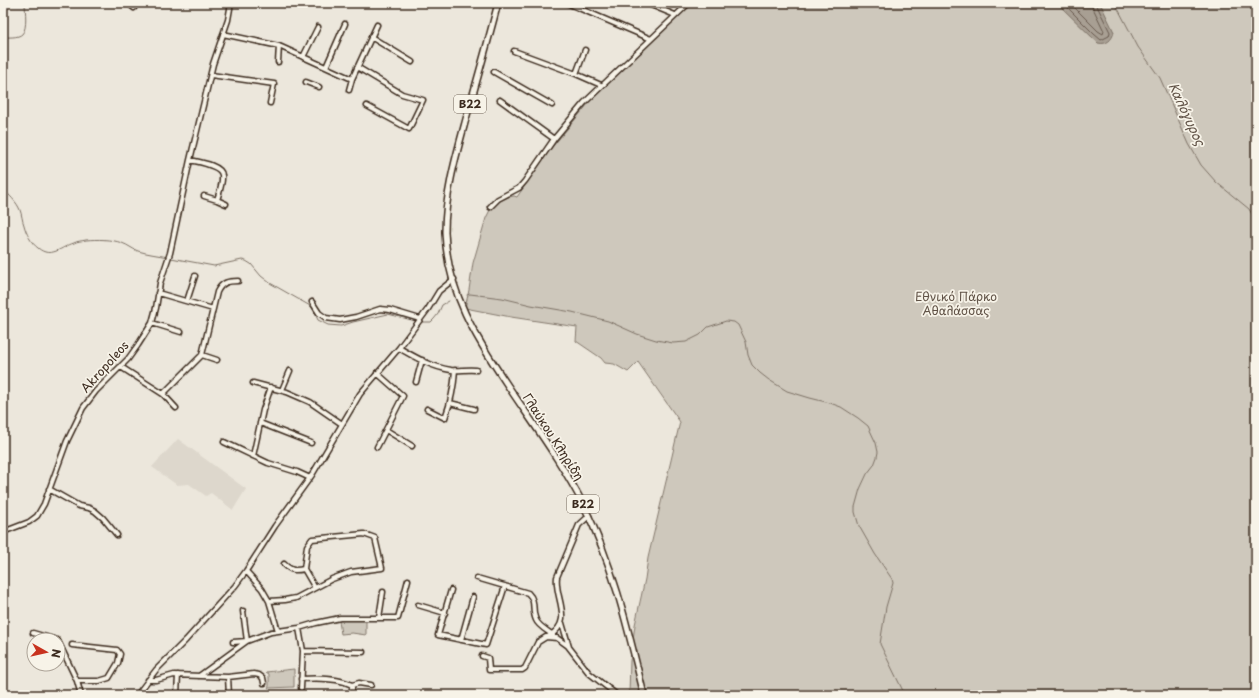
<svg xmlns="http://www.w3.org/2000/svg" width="1259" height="698" font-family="'Playpen Sans',sans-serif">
	<rect width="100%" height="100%" fill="#ece7dc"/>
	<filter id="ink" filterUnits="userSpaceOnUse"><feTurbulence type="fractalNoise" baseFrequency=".025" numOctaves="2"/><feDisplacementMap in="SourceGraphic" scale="8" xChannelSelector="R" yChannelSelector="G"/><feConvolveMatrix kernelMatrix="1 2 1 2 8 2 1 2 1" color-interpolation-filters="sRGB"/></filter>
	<g filter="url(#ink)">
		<!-- built -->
		<path fill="#ddd7cc" d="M 178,439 L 246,489 L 233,510 L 211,493 L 206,496 L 189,484 L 177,485 L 152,467 Z"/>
		<!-- green -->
		<path fill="#cec8bc" stroke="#84796d" d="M 690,3 L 1256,3 L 1256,695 L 629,695 L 630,661 L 635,625 L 645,579 L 648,558 L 680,422 L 638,362 L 628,372 L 614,364 L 605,363 L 601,358 L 576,341 L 577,327 L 511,317 L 465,308 L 469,290 L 473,263 L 486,218 L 491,208 L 500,201 L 508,197 L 514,196 L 517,197 L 548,152 L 588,104 L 587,103 Z
			M 366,618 L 366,635 L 352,633 L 341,634 L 339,621 Z
			M 294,669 L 294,687 L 268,688 L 269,686 L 269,674 L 266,672 Z"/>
		<!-- water -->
		<path fill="#a89f93" stroke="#7c7064" d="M 1057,3 L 1100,3 L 1114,32 C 1112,40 1107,45 1098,43 Z"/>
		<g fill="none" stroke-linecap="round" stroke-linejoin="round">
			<!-- shore -->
			<path stroke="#67594d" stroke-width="1" d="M 1063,3 L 1094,34 L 1101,40 L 1109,36 L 1110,32 L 1097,6 L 1097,3
				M 1070,3 L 1098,31 L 1103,34 L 1104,31 L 1093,8 L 1092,3"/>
			<!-- stream -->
			<path stroke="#7c7064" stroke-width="1" d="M 1115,3 L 1138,47 L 1160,78 L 1189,144 L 1201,165 L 1216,182 L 1249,209 L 1256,221
				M 3,37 C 8,37 18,38 22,34 C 28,28 25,11 25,3
				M 3,189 C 9,195 17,202 20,210 C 22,215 22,220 24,225 C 26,233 31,243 38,248 C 51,259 61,247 74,243 C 77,241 82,241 86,240 C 97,239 111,239 122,243 C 128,245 132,249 138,251 C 148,254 158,255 168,257
				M 171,258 L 214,266 L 242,260 L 246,261 L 251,264 L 261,276 L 270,283 L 312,307 L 318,320 L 328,325 L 341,326 L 353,322 L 388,314 L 416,321
				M 467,295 L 470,294 L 502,298 L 531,305 L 572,312 L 608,321 L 637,334 L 656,340 L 673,343 L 686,342 L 700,335 L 708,327 L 726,321 L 734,322 L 738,325 L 746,342 L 748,355 L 752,365 L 760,373 L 769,380 L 787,391 L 810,398 L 830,403 L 841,407 L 858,418 L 868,426 L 876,443 L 878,452 L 877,457 L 874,465 L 867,474 L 860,489 L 855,507 L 855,512 L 859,526 L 875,554 L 892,579 L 893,583 L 886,607 L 880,644 L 905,695
				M 419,322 L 431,322 L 434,319 L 438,314 L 442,305 L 449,301"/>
			<!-- minor casing -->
			<g stroke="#3b2a1e" stroke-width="7">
				<path id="minor" d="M 128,3 L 134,8
					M 567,3 L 651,39
					M 646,3 L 675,15
					M 3,16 L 5,3
					M 223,34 L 279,46 L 352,79
					M 371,37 L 412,62
					M 514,51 L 576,74 L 601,85
					M 303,57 L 318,27
					M 278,62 L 279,46
					M 326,67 L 345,24
					M 357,67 L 402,94 L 423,100 L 409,129 L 367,106
					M 494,72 L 552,105
					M 576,74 L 585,50
					M 211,75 L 274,84 L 270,103
					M 306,82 L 319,87
					M 349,90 L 352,79 L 377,25
					M 500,100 L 554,139
					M 190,160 C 198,162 221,165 222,175 C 223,183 219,193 217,200
					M 204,196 L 217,200 L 226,204
					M 490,207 L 498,199 L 519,188 L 525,181 L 554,139 L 584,103 L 689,3
					M 158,293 L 213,309
					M 187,301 L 195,276
					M 312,302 L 319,313 L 326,318 L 340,320 L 356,317 L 380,309 L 390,310 L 420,319
					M 152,323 L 181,332
					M 399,348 C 415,357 431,367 451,370 C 459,371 467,369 476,370
					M 202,355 L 217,360
					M 121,367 L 163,394 L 176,408
					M 377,373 L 403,396 L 377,447
					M 416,382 L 422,360
					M 253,383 L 287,392 L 310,402 L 342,424
					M 282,390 L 290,371
					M 163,394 L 202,355 L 217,292 C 222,282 228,281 238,281
					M 450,403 L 474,409
					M 427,409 L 445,418 C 451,402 454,387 455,370
					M 260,423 L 311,443
					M 386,430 L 412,446
					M 224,442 L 268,463 L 297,472 L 310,478
					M 253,456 L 263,410 L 271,387
					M 49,489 L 79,506 L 89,508 L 95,511 L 103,518 L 117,535
					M 3,532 L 29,522 L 37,516 L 44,504 L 67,441 L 83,408 L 96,391 L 128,359 L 138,345 L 152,323 L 156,308 L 160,283 L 170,253 L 190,160 L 213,64 L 228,20 L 231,3
					M 284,564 C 291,571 295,571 304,569 L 315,588
					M 246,571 L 262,589 L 269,601 L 278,631
					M 477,578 L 528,593 C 537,602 531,610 536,620 C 538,626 548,631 553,635
					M 451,590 L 438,635 L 486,645 L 505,586
					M 269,601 L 285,600 L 296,598 L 332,579 L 351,572 L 382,568 L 375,538 L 364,534 L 312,539 L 307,546 L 304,569
					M 418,605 L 445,613
					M 379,618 L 383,592
					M 562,623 L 569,647
					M 299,628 L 303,651 L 301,688
					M 33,633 L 57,640
					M 549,636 C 575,621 554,598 557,577 L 579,525 L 589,516
					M 461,640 L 473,597
					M 58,641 L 77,681 L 81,695
					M 233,642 L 247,641 L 271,632 L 299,628 L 316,623 L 340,618 L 398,618 L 408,580
					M 72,645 L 117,650 L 120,654 L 118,663 L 109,678 L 99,681 L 77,681
					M 303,651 L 363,652
					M 482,656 L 488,658 L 489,670 L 522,670 L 525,668 L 538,642 L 546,637 L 557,638 L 568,646 L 589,673 L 617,695
					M 199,676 L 247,641 L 243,611
					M 228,677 L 229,695
					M 301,679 C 316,678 339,678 352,685 L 352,695
					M 148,680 L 156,680 L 174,675 L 228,677 L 254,674 L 259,675 L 263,678 L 264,683
					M 352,685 L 359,683 L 371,685
					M 141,690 L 146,695
					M 137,695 L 156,670 L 186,640 L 235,586 L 246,571 L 275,526 L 312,475 L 360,394 L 399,348 L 428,309 L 439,291 L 454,279
					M 177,695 L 178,675"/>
			</g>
			<!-- major casing -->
			<g stroke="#3b2a1e" stroke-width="8">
				<path id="major" d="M 498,3 C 488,42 477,80 466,119 C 456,156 445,194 445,232 C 447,292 476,338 508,386 C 534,425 563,464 584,506 C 614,567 628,629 644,695"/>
			</g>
			<!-- minor -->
			<use href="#minor" stroke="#f7f3e8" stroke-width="4"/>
			<!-- major -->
			<use href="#major" stroke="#f7f3e8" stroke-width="5"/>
		</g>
	</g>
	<g text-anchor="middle" stroke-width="3.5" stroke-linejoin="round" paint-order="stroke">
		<!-- shield labels -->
		<g fill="#f7f3e8" stroke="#73665b" stroke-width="1">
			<rect x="454" y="95" width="32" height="18" rx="3"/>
			<rect x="567" y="495" width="32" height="18" rx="3"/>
		</g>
		<g font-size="11" font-weight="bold" fill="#3b2a1e">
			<text x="470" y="108">B22</text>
			<text x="583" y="508">B22</text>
		</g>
		<!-- park labels -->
		<g font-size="12" fill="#605246" stroke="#f7f3e8">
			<text x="956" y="301">Εθνικό Πάρκο<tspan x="956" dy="14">Αθαλάσσας</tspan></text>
		</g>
		<!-- street labels -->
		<g font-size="12" fill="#3b2a1e" stroke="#f7f3e8">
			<text transform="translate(105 367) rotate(-48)" y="4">Akropoleos</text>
			<text transform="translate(553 437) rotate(57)" y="4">Γλαύκου Κληρίδη</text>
		</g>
		<!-- water labels -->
		<g font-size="13" font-style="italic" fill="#615347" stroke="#f7f3e8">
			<text transform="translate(1187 114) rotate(65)" y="5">Καλόγυρος</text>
		</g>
	</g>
	<!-- margin -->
	<rect width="1259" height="698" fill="none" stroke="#f7f3e8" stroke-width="16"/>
	<rect x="8" y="8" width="1243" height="682" fill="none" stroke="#3b2a1e" stroke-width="1.5" filter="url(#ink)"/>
	<!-- north arrow -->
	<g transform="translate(46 652) rotate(98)"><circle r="19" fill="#f7f3e8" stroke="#aca397"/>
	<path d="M0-3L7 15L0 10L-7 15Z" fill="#c8321e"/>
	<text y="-6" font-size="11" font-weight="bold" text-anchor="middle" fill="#3b2a1e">N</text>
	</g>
</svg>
